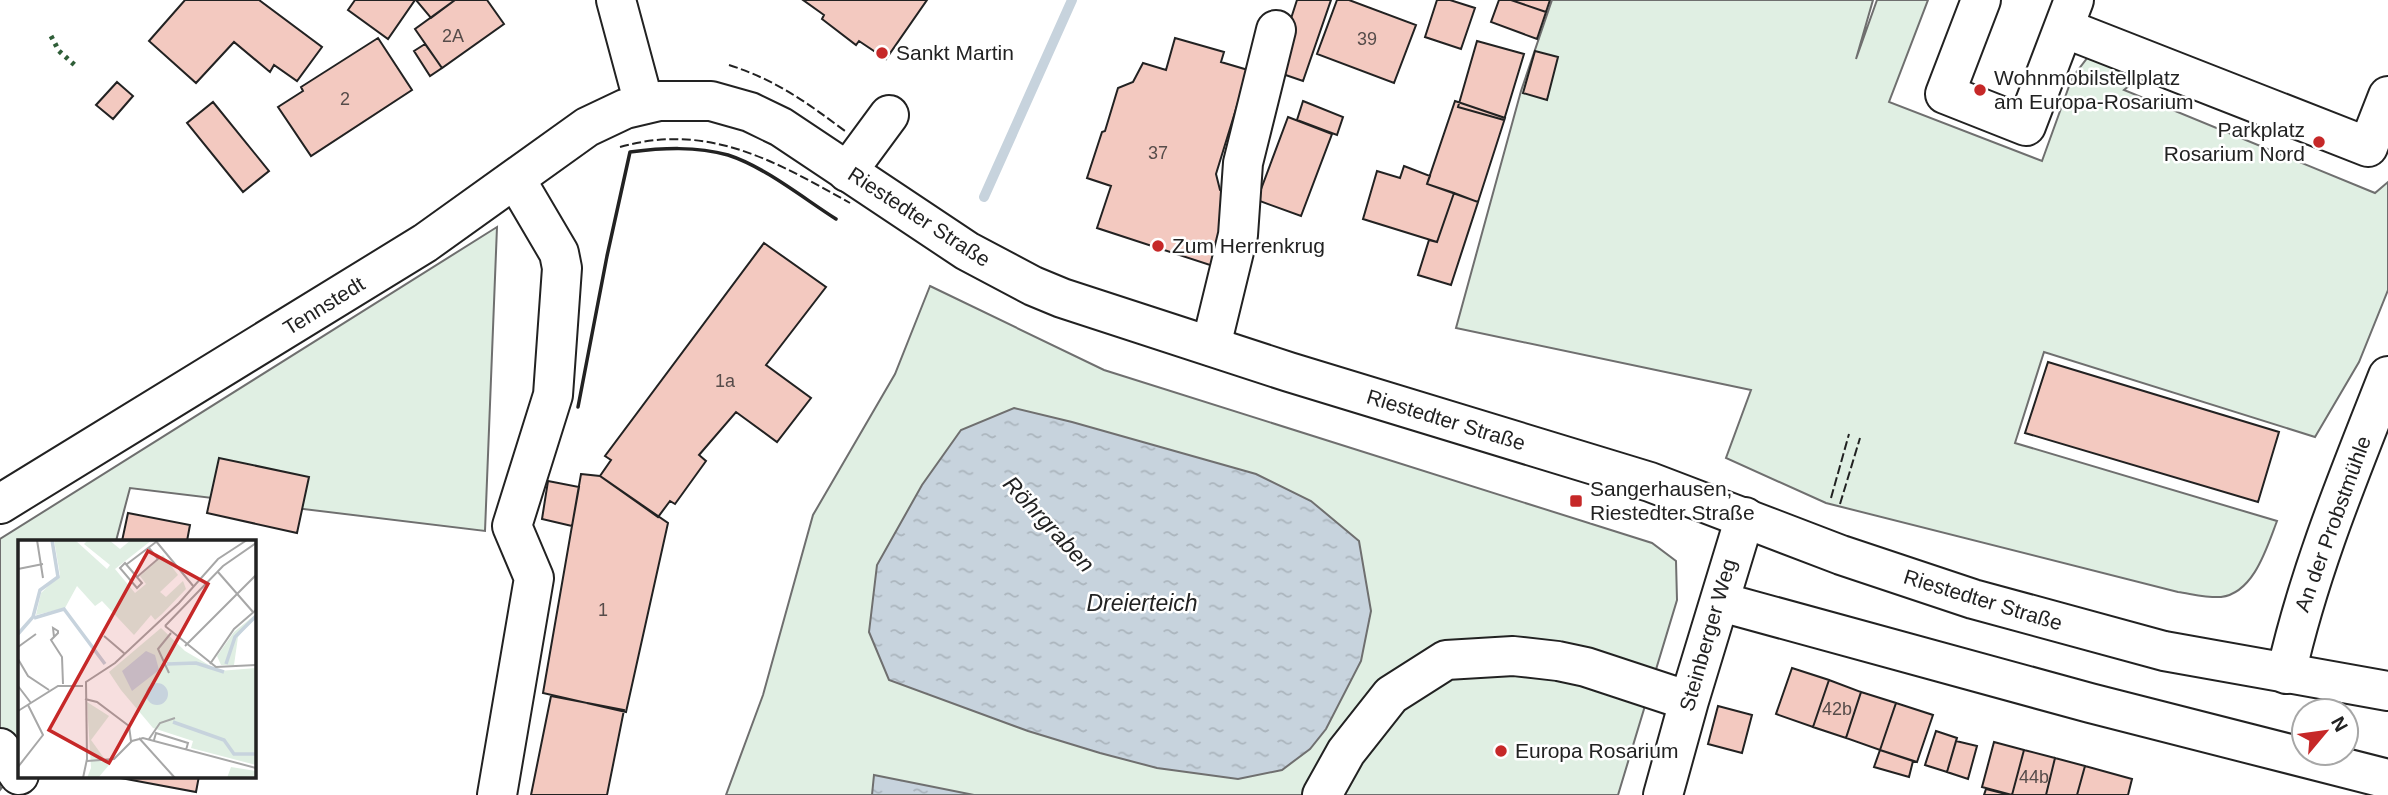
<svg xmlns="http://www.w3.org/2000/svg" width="2388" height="795" font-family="Helvetica,sans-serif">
	<defs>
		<pattern id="water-ripples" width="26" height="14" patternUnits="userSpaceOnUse" patternTransform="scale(1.75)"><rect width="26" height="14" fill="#c7d3dd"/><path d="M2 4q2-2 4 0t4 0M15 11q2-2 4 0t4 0" fill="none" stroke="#abb5bd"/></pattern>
	</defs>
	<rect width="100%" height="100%" fill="#fff"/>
	<!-- green -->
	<path fill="#e0efe3" stroke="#6f6f6f" stroke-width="2" d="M 1552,0 L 1873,0 L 1856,59 L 1877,0 L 1928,0 L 1889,102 L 2042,161 L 2072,78 L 2088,57 L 2146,72 L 2124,90 L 2375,193 L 2388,182 L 2388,290 L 2359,362 L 2315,437 L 2044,352 L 2015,443 L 2277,521 C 2267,547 2254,593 2221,597 C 2208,598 2192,594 2178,592 L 1826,503 L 1726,458 L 1751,390 L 1456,328 L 1521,91 Z
		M 497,227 L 485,531 L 130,488 L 116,541 L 19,541 L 19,767 L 0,790 L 0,539 Z
		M 930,286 L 1104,370 L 1652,543 L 1676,561 L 1677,600 L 1618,795 L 726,795 L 763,695 L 813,515 L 895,374 Z"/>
	<!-- water -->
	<path fill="url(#water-ripples)" stroke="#6f6f6f" stroke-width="2" d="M 1014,408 L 1072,422 L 1256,474 L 1311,501 L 1359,541 L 1371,611 L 1361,661 L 1326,729 L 1310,749 L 1282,770 L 1238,779 L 1157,768 L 1100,753 L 1028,731 L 889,680 L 869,632 L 877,565 L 922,485 L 961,430 Z
		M 874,775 L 974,795 L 975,795 L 872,795 Z"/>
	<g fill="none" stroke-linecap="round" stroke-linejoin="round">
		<!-- stream -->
		<path stroke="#c7d3dd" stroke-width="10" d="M 984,197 L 1072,0"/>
	</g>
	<!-- building -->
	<path fill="#f3c9c0" stroke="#222" stroke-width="2" d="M 185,0 L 259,0 L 322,47 L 297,81 L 274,65 L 270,72 L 234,42 L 196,83 L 149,41 Z
		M 355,0 L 415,0 L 388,39 L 348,10 Z
		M 416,0 L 455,0 L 431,18 Z
		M 455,0 L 487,0 L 504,24 L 442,68 L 415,29 Z
		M 803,0 L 927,0 L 886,59 L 859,41 L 856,45 L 822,19 L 824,15 Z
		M 1297,0 L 1331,0 L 1303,81 L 1274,71 Z
		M 1337,0 L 1349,0 L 1416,25 L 1394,83 L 1317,54 Z
		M 1437,0 L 1450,0 L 1475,8 L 1461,49 L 1425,37 Z
		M 1499,0 L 1511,0 L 1546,12 L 1537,39 L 1491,22 Z
		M 1511,0 L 1550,0 L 1546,12 Z
		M 378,38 L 412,90 L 311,156 L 278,107 L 303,91 L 301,87 Z
		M 1175,38 L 1224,52 L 1221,62 L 1248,70 L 1216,174 L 1220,190 L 1227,192 L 1213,266 L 1097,228 L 1111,186 L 1087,178 L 1102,132 L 1105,131 L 1118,88 L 1133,82 L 1143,63 L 1166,70 Z
		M 1477,41 L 1524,54 L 1504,120 L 1458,107 Z
		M 425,44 L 442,68 L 430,76 L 414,51 Z
		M 1535,51 L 1558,57 L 1547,100 L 1523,93 Z
		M 117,82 L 133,96 L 113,119 L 96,105 Z
		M 1303,101 L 1343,117 L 1337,135 L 1297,120 Z
		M 1455,101 L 1505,118 L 1478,202 L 1427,184 Z
		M 213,102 L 269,171 L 243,192 L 187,123 Z
		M 1288,117 L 1332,134 L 1301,216 L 1257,200 Z
		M 1404,166 L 1430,176 L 1427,184 L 1454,193 L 1437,242 L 1363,219 L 1377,171 L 1400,178 Z
		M 1454,193 L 1478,202 L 1451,285 L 1418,275 L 1429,240 L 1437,242 Z
		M 764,243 L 826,287 L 766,365 L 811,398 L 777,442 L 736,412 L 699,455 L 706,461 L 675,504 L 670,501 L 658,517 L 600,476 L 611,460 L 605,456 Z
		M 2048,362 L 2279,432 L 2258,502 L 2025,433 Z
		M 219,458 L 309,477 L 297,533 L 207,513 Z
		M 581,474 L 600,476 L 668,523 L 626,712 L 543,693 Z
		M 548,481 L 579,487 L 572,526 L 542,519 Z
		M 128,513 L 190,525 L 187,541 L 122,541 Z
		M 1792,668 L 1829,680 L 1813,727 L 1776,714 Z
		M 1829,680 L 1861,692 L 1846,738 L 1813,727 Z
		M 1861,692 L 1896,703 L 1880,750 L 1846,738 Z
		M 551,696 L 624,710 L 607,795 L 531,795 Z
		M 1896,703 L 1933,715 L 1917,762 L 1880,750 Z
		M 1718,706 L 1752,715 L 1742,753 L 1708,744 Z
		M 1936,731 L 1957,738 L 1947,772 L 1925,765 Z
		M 1956,741 L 1977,746 L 1968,779 L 1947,772 Z
		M 1994,742 L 2024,750 L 2012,795 L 1982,787 Z
		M 1880,750 L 1913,761 L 1909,777 L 1874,767 Z
		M 2024,750 L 2055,758 L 2046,795 L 2012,795 Z
		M 2055,758 L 2085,766 L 2077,795 L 2046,795 Z
		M 2085,766 L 2132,779 L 2128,795 L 2077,795 Z
		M 110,776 L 199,776 L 196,792 Z
		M 1986,789 L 2010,795 L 1984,795 Z"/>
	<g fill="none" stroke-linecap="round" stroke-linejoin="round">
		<!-- minor casing -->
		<g stroke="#222" stroke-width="42">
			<path id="minor" d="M 616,0 L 644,104
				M 1981,0 L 1945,94 L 2026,126 L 2074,0
				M 2064,28 L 2368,147 L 2388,96
				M 847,172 L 889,115
				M 1211,346 L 1238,235 L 1243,163 L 1276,30
				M 1721,602 L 2090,703 L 2388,779
				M 2286,674 C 2309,571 2349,475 2388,376
				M 0,748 L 19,775
				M 497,795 L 534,578 L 512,526 L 553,395 L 562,268 L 559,253 L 516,180
				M 1322,795 L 1346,752 L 1391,695 L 1446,660 L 1513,656 L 1558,661 L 1586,667 L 1689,701
				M 1663,795 L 1689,701 L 1745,517"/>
		</g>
		<!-- major casing -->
		<g stroke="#222" stroke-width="42">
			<path id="major" d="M 0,504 L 425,243 L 587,127 L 625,109 L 659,101 L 711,101 L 750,112 L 781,127 L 967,251 L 1033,286 L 1062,298 L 1289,372 L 1650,482 L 1841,555 L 1973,599 L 2164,651 L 2388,691"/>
		</g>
		<!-- minor -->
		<use href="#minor" stroke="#fff" stroke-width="38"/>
		<!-- major -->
		<use href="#major" stroke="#fff" stroke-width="38"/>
		<!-- hedge -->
		<path stroke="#2f5e38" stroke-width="5" stroke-dasharray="3.5 5" stroke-linecap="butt" d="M 51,36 L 59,51 L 78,68"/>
		<!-- fence -->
		<path stroke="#222" stroke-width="2" stroke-dasharray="9 3.5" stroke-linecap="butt" d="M 729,65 C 776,80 806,102 845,131
			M 620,147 C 708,122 775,161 850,203
			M 1831,498 L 1849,434
			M 1840,504 L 1860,438"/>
		<!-- wall -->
		<path stroke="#222" stroke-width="3.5" d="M 578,407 L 607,256 L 630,152 C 662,148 696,146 728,155 C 765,167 803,198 836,219"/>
	</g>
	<!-- markers -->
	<g fill="#c62828" stroke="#fff" stroke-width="2.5">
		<circle cx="882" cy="53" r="7"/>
		<circle cx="1980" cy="90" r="7"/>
		<circle cx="2319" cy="142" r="7"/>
		<circle cx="1158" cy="246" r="7"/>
		<rect x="1569" y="494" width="14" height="14" rx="3.5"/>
		<circle cx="1501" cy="751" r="7"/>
	</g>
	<g text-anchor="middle" stroke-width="5" stroke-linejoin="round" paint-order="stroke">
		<!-- number labels -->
		<g font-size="18" fill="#564c4a">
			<text x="453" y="42">2A</text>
			<text x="1367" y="45">39</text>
			<text x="345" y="105">2</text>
			<text x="1158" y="159">37</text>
			<text x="725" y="387">1a</text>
			<text x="603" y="616">1</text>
			<text x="1837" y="715">42b</text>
			<text x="2034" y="783">44b</text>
		</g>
		<!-- poi labels -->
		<g font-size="21" fill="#222" stroke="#fff" text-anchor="start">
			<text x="896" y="60">Sankt Martin</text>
			<text x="1994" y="85">Wohnmobilstellplatz<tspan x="1994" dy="24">am Europa-Rosarium</tspan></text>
			<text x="2305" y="137" text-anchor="end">Parkplatz<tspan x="2305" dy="24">Rosarium Nord</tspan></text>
			<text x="1172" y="253">Zum Herrenkrug</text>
			<text x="1590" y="496">Sangerhausen,<tspan x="1590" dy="24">Riestedter Straße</tspan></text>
			<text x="1515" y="758">Europa Rosarium</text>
		</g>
		<!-- street labels -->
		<g font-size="21" fill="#222" stroke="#fff">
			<text transform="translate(919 217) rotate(33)" y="7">Riestedter Straße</text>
			<text transform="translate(324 306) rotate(-32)" y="7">Tennstedt</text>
			<text transform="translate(1446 420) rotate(17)" y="7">Riestedter Straße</text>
			<text transform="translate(2333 524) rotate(-70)" y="7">An der Probstmühle</text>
			<text transform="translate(1983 600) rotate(17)" y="7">Riestedter Straße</text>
			<text transform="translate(1708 635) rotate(-74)" y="7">Steinberger Weg</text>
		</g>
		<!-- water labels -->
		<g font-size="23" font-style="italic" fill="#222" stroke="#fff">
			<text transform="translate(1049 524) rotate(47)" y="8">Röhrgraben</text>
			<text x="1142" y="611">Dreierteich</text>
		</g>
	</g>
	<!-- overview -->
	<g transform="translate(18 540)">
		<rect width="238" height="238" fill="#fff"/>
		<path d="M 36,0 L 57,0 L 89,29 L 92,25 L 66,4 L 70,0 L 91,0 L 102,9 L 113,0 L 134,0 L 97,29 L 117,53 L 128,44 L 122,36 L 145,15 L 160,35 L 142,52 L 148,57 L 165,41 L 168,49 L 144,74 L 137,80 L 133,75 L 116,95 L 84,61 L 77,66 L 59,46 L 47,68 L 18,75 L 23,53 L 42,35 ZM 238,74 L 220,97 L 216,125 L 203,125 L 199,116 L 216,92 ZM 143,88 L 167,111 L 201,131 L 238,128 L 238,225 L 173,208 L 175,201 L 135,188 L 103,150 L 91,132 ZM 69,162 L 91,176 L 73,200 L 91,225 L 80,238 L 69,238 L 73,228 ZM 213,227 L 238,231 L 238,236 L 209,238 Z" fill="#e0efe3"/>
		<path d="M 128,111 L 137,115 L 141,130 L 114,151 L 104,131 ZM128 154a11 11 0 1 1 22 0a11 11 0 1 1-22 0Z" fill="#c7d3dd"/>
		<path fill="none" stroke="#c7d3dd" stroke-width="3.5" d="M 16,78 L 46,69 L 87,124M 0,94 L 15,77 L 22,50 L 40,37 L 34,0M 149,124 L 178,123 L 206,132M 208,124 L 217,97 L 238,76M 155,182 L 206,200 L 216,214 L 238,214"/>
		<path fill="none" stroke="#a7a7a7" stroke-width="2" d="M 19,0 L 25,38M 137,0 L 176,47M 107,23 L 124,43 L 119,48 L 102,28 ZM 109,24 L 138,2M 0,29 L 25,24M 200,32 L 235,72M 119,37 L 140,19 L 131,8M 147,86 L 205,26 L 238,3M 147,86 L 198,127 L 238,125M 86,96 L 107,114M 36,97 L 35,88 L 40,91 L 40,93 L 33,100 L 44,117 L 45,144M 167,106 L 238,35M 0,107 L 18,94M 0,119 L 10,136 L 31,150M 192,124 L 216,89 L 238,70M 151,133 L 140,109 L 153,93M 0,146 L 13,163M 67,159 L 79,162 L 111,186 L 113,201M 0,171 L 40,146 L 65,146M 121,198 L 157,238M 131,199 L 142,183 L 157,178M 136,200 L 138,193 L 170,203 L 168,210M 69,221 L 96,219 L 114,201 L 125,198 L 238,228M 0,227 L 25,195 L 10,165M 65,238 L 69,219 L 68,142 L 97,123 L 161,63 L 200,19 L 229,0"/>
		<path fill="#c62828" fill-opacity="0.15" stroke="#c62828" stroke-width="3.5" d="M 130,11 L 190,44 L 91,223 L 31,190 Z"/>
		<rect width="238" height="238" fill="none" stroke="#222" stroke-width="3.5"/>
	</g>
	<!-- north arrow -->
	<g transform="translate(2325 732) rotate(61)"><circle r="33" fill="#ffffff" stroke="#a7a7a7" stroke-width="2"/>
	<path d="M0-5L12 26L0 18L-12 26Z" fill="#c62828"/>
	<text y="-10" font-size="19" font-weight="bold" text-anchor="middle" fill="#222222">N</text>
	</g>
</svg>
